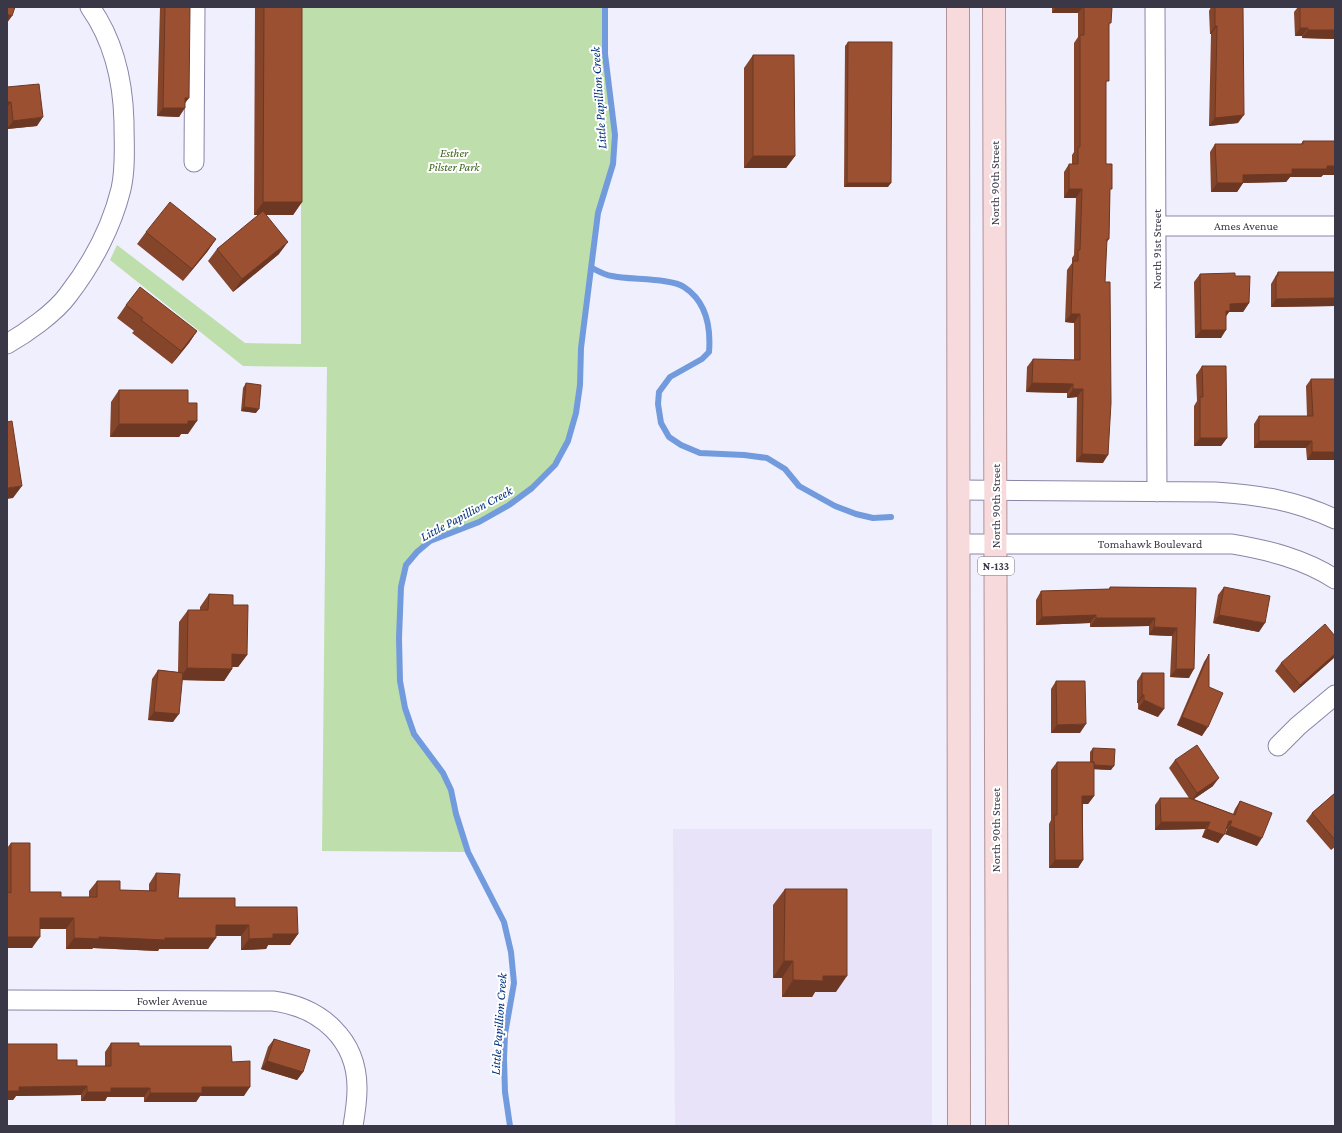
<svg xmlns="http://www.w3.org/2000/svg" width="1342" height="1133" font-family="'Crimson Pro',serif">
	<rect width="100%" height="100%" fill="#f0effe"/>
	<!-- commercial -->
	<path fill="#e8e3f9" d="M 673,829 L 932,829 L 932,1126 L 675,1126 Z"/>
	<!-- green -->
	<path fill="#bedfab" d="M 301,7 L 605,7 L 605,54 L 615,135 L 613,164 L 598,213 L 581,348 L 580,385 L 576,413 L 568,441 L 555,465 L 532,488 L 509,505 L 479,522 L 430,541 L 417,552 L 406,565 L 401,587 L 399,638 L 400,681 L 405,708 L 414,734 L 443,773 L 451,790 L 456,814 L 468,852 L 322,851 L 327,367 L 243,366 L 110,260 L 117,245 L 245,343 L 301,344 Z"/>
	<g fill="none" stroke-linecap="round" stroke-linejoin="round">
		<!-- stream -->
		<path stroke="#729bde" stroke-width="6" d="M 592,268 C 598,271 605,275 612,276 C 629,280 671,278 684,287 C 707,302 711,327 709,352 L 702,359 L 670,377 L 659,392 L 658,404 L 661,423 L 669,437 L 681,445 L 700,453 L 744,455 L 767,458 L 785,469 L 799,486 L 835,506 L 856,514 L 873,518 L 891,517
			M 510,1126 L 505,1092 L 504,1059 L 505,1034 L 514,983 L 511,952 L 504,922 L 468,852 L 456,814 L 451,790 L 443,773 L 414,734 L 405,708 L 400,681 L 399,638 L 401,587 L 406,565 L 417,552 L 430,541 L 479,522 L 509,505 L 532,488 L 555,465 L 568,441 L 576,413 L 580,385 L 581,348 L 598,213 L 613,164 L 615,135 L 605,54 L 605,7"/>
		<!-- street casing -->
		<g stroke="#8985a6" stroke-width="21">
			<path id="street" d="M 1155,7 L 1157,492
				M 194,162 L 195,7
				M 1157,226 L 1335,226
				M 7,344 C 26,333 55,313 68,295 C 92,264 112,226 121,189 C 126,167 124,144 124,122 C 123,81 114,41 90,7
				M 959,490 L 1215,492 C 1260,495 1294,500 1335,519
				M 958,544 L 1232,544 C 1268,550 1304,559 1335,579
				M 1278,746 L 1298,726 L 1335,695
				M 7,1000 L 273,1001 C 320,1007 358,1039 357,1090 C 357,1102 355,1114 353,1126"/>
		</g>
		<!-- primary casing -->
		<g stroke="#b29299" stroke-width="24">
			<path id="primary" d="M 958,7 L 959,1126
				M 994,7 L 997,1126"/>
		</g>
		<!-- street -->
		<use href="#street" stroke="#fff" stroke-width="19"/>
		<!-- primary -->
		<use href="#primary" stroke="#f7dadc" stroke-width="22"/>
	</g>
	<!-- wall -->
	<path fill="#85452b" d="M 160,7 L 190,7 L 185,104 L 179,117 L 157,116 Z
		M 255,7 L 302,7 L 302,202 L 293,215 L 266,215 L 279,254 L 233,292 L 208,261 L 217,249 L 259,215 L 254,215 Z
		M 1052,7 L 1112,7 L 1109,26 L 1106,85 L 1106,164 L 1110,193 L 1109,239 L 1106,243 L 1105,282 L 1103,463 L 1076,462 L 1077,397 L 1067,398 L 1067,393 L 1026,392 L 1027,367 L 1033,359 L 1074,360 L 1074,323 L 1065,322 L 1067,270 L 1072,263 L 1072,258 L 1074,255 L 1076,198 L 1064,198 L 1064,172 L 1069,164 L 1072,164 L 1072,155 L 1074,152 L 1074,43 L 1078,37 L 1078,13 L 1052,13 Z
		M 1211,7 L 1243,7 L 1238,123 L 1209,126 L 1211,34 L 1210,34 L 1209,11 Z
		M 1298,7 L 1335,7 L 1335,39 L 1302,38 L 1302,36 L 1295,36 L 1294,12 Z
		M 848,42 L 888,187 L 844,187 L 845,46 Z
		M 753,55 L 795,156 L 786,168 L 744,168 L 744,68 Z
		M 7,87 L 37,126 L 7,129 Z
		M 1303,141 L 1335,141 L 1335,175 L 1323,175 L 1321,177 L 1290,177 L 1286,182 L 1243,183 L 1237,192 L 1211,192 L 1210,152 L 1215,144 L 1301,144 Z
		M 146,232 L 216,239 L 207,252 L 183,281 L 137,244 Z
		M 1278,272 L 1335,272 L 1335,331 L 1335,306 L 1271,307 L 1271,284 Z
		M 1200,274 L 1235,276 L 1249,303 L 1243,312 L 1229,312 L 1226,316 L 1221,338 L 1195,338 L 1194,282 Z
		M 126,305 L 197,331 L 189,343 L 172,364 L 132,333 L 134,331 L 117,318 Z
		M 1202,366 L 1227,438 L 1221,446 L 1194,446 L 1194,406 L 1197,401 L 1196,375 Z
		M 1311,379 L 1335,379 L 1335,460 L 1307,460 L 1306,448 L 1254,448 L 1254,424 L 1259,416 L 1307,416 L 1306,386 Z
		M 246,383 L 256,413 L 241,411 L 243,388 Z
		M 119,390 L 188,403 L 188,434 L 181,434 L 179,437 L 110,437 L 111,402 Z
		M 1110,587 L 1196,588 L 1189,678 L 1170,677 L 1172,636 L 1149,635 L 1149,626 L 1090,627 L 1090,623 L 1036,625 L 1036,600 L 1041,591 L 1109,589 Z
		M 1224,587 L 1259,632 L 1213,623 L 1218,595 Z
		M 209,594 L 233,605 L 247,655 L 238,667 L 232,667 L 232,669 L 224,681 L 182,680 L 173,722 L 148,720 L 152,679 L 158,670 L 178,672 L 179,622 L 188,610 L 200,610 L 200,607 Z
		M 1335,636 L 1335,657 L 1294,693 L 1275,671 L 1281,663 Z
		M 1209,654 L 1202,736 L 1177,725 L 1204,662 Z
		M 1142,673 L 1158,717 L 1138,709 L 1138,703 L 1137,703 L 1137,681 Z
		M 1056,681 L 1080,733 L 1051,733 L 1051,689 Z
		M 1093,748 L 1111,770 L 1094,769 L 1094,796 L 1088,804 L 1083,804 L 1083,860 L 1078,868 L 1049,868 L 1049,824 L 1051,820 L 1051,770 L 1057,762 L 1090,762 L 1090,752 Z
		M 1175,760 L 1213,786 L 1194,799 L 1233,814 L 1235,809 L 1240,801 L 1257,846 L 1225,834 L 1227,829 L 1226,829 L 1218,843 L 1202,837 L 1205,829 L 1155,830 L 1155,805 L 1160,798 L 1189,798 L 1169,768 Z
		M 1335,793 L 1335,847 L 1331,850 L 1306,821 L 1312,813 Z
		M 11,843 L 30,892 L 61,897 L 89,897 L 89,891 L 97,881 L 120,890 L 149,891 L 149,884 L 156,873 L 178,898 L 235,907 L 298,934 L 290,945 L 268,945 L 266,949 L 241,950 L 241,936 L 216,936 L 208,949 L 159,949 L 158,951 L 93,948 L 92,949 L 66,949 L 66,929 L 40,929 L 32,948 L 7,948 L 7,848 Z
		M 785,889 L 836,992 L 815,992 L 812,997 L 782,997 L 782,978 L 773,978 L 773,905 Z
		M 274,1039 L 303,1072 L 297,1080 L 261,1069 L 268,1047 Z
		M 111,1043 L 139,1046 L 232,1062 L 244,1096 L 200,1096 L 196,1102 L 144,1102 L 144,1097 L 107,1097 L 105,1101 L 81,1101 L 81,1095 L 16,1096 L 13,1100 L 7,1100 L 7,1044 L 57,1060 L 77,1066 L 105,1066 L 105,1052 Z"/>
	<!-- shaded-wall -->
	<path fill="#6c3823" d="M 1056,7 L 1083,7 L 1078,13 L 1052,13 Z
		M 7,14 L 12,16 L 7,23 Z
		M 1215,26 L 1217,26 L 1211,34 L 1210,34 Z
		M 1300,28 L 1308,28 L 1302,36 L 1295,36 Z
		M 1308,30 L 1335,30 L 1335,39 L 1302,38 Z
		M 185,98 L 189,98 L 183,106 Z
		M 7,102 L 11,102 L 7,107 Z
		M 163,108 L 185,108 L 179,117 L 157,116 Z
		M 1244,115 L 1238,123 L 1209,126 L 1215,118 Z
		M 43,117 L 37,126 L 7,129 L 13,121 Z
		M 753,156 L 795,156 L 786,168 L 744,168 Z
		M 1327,166 L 1335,166 L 1335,175 L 1323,175 L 1321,177 L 1290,177 L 1286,182 L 1237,183 L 1243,175 L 1292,169 Z
		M 847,183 L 891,183 L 888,187 L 844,187 Z
		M 1217,183 L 1243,183 L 1237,192 L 1211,192 Z
		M 1069,189 L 1082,189 L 1076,198 L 1064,198 Z
		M 263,202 L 302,202 L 293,215 L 254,215 Z
		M 216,239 L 207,252 L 183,281 L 192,269 Z
		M 288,242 L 279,254 L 233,292 L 242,279 Z
		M 1335,298 L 1335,306 L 1271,307 L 1276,299 Z
		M 1249,303 L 1243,312 L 1229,312 L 1224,319 L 1220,319 L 1230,304 Z
		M 1071,314 L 1080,314 L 1074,323 L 1065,322 Z
		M 1201,330 L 1226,330 L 1221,338 L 1195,338 Z
		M 197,331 L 189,343 L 172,364 L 181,351 Z
		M 1032,383 L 1073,384 L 1067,393 L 1026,392 Z
		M 1073,389 L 1083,389 L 1077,397 L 1067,398 Z
		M 244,407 L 259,409 L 256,413 L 241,411 Z
		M 188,421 L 197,421 L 188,434 L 181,434 L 179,437 L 110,437 L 119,424 Z
		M 1200,438 L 1227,438 L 1221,446 L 1194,446 Z
		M 1259,441 L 1312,441 L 1306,448 L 1254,448 Z
		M 1312,452 L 1335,452 L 1335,460 L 1307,460 Z
		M 1082,454 L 1108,455 L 1103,463 L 1076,462 Z
		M 22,486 L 13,498 L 7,499 L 7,488 Z
		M 1096,615 L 1090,623 L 1036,625 L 1042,617 Z
		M 1219,615 L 1265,623 L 1259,632 L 1213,623 Z
		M 1096,618 L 1155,618 L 1149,626 L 1090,627 Z
		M 1154,627 L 1177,628 L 1172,636 L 1149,635 Z
		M 232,654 L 247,655 L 238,667 L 224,667 Z
		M 1335,654 L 1335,657 L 1294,693 L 1300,685 Z
		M 187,668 L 232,669 L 224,681 L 178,680 Z
		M 1176,669 L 1194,669 L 1189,678 L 1170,677 Z
		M 1142,695 L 1144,695 L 1138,703 L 1137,703 Z
		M 1144,700 L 1164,709 L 1158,717 L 1138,709 Z
		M 154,712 L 179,714 L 173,722 L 148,720 Z
		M 1182,717 L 1208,727 L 1202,736 L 1177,725 Z
		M 1086,724 L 1080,733 L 1051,733 L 1057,725 Z
		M 1092,765 L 1114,766 L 1111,770 L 1089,769 Z
		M 1219,778 L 1213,786 L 1191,801 L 1197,793 Z
		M 1082,796 L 1094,796 L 1088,804 L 1077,804 Z
		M 1229,821 L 1232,821 L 1227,829 L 1224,829 Z
		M 1161,822 L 1210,822 L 1205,829 L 1155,830 Z
		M 1230,826 L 1262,838 L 1257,846 L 1225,834 Z
		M 1207,829 L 1224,835 L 1218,843 L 1202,837 Z
		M 1055,860 L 1083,860 L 1078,868 L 1049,868 Z
		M 40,918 L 74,918 L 66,929 L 32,929 Z
		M 216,925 L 249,925 L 241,936 L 208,936 Z
		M 273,934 L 298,934 L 290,945 L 268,945 L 266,949 L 241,950 L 249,939 Z
		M 7,937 L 40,937 L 32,948 L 7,948 Z
		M 99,937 L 165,938 L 216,938 L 208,949 L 159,949 L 158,951 L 93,948 L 92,949 L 66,949 L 74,938 Z
		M 784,961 L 793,961 L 782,978 L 773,978 Z
		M 823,976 L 847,976 L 836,992 L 815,992 L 812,997 L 782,997 L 793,980 Z
		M 267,1061 L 303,1072 L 297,1080 L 261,1069 Z
		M 87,1086 L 81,1095 L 16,1096 L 13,1100 L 7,1100 L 7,1091 L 19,1087 Z
		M 202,1087 L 250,1087 L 244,1096 L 200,1096 L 196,1102 L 144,1102 L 150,1093 Z
		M 111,1088 L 150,1088 L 144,1097 L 107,1097 L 105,1101 L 81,1101 L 87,1092 Z"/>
	<!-- building -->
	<path fill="#9b5032" stroke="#6c3823" d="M 7,7 L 15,7 L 12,16 L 7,14 Z
		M 165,7 L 190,7 L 189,98 L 185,98 L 185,108 L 163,108 Z
		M 264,7 L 302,7 L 302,202 L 263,202 Z
		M 1084,7 L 1112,7 L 1111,23 L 1109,23 L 1109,81 L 1106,81 L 1106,164 L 1112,164 L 1112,189 L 1110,189 L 1109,239 L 1107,239 L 1105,282 L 1110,282 L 1111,403 L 1108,455 L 1082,454 L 1083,389 L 1073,389 L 1073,384 L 1032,383 L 1033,359 L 1080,360 L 1080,314 L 1071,314 L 1073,261 L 1078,261 L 1078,250 L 1080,250 L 1082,189 L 1069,189 L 1069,164 L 1078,164 L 1078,147 L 1080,147 L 1080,35 L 1084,35 Z
		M 1215,7 L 1243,7 L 1244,115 L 1215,118 L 1217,26 L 1215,26 Z
		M 1300,7 L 1335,7 L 1335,30 L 1308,30 L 1308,28 L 1300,28 Z
		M 848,42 L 892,42 L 891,183 L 847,183 Z
		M 753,55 L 794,55 L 795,156 L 753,156 Z
		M 39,84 L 43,117 L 13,121 L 11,102 L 7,102 L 7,87 Z
		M 1303,141 L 1335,141 L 1335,166 L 1327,166 L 1327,169 L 1292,169 L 1292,174 L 1243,175 L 1243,183 L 1217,183 L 1215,144 L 1303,144 Z
		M 170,202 L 216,239 L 192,269 L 146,232 Z
		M 263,211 L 288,242 L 242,279 L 217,249 Z
		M 1278,272 L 1335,272 L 1335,298 L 1276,299 L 1276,276 L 1278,276 Z
		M 1235,273 L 1235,276 L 1250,276 L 1249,303 L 1230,304 L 1230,311 L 1226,311 L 1226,330 L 1201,330 L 1200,274 Z
		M 140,287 L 197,331 L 181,351 L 141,320 L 143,318 L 126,305 Z
		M 1202,366 L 1226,366 L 1227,438 L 1200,438 L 1200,397 L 1203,397 Z
		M 1311,379 L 1335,379 L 1335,452 L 1312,452 L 1312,441 L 1259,441 L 1259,416 L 1313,416 Z
		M 246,383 L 261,385 L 259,409 L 244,407 Z
		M 119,390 L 188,390 L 188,403 L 197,403 L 197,421 L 188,421 L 188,424 L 119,424 Z
		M 12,421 L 22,486 L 7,488 L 7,422 Z
		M 1110,587 L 1196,588 L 1194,669 L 1176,669 L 1177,628 L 1154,627 L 1155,618 L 1096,618 L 1096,615 L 1042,617 L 1041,591 L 1110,589 Z
		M 1224,587 L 1270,596 L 1265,623 L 1219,615 Z
		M 209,594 L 233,595 L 233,605 L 248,605 L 247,655 L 232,654 L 232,669 L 187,668 L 188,610 L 208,610 Z
		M 1325,624 L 1335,636 L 1335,654 L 1300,685 L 1281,663 Z
		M 1209,654 L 1209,687 L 1223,693 L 1208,727 L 1182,717 Z
		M 158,670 L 183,673 L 179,714 L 154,712 Z
		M 1142,673 L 1164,673 L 1164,709 L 1144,700 L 1144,695 L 1142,695 Z
		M 1056,681 L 1085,681 L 1086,724 L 1057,725 Z
		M 1197,745 L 1219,778 L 1197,793 L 1175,760 Z
		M 1093,748 L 1115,749 L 1114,766 L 1094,765 L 1094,762 L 1092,762 Z
		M 1057,762 L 1094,762 L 1094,796 L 1082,796 L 1083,860 L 1055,860 L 1054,815 L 1057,815 Z
		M 1335,793 L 1335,840 L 1312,813 Z
		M 1160,798 L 1189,798 L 1235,815 L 1240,801 L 1272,813 L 1262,838 L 1230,826 L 1232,821 L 1229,821 L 1224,835 L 1207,829 L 1210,822 L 1161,822 Z
		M 11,843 L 30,843 L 30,892 L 61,892 L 61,897 L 97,897 L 97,881 L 120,881 L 120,890 L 156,891 L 156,873 L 180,874 L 178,898 L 235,898 L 235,907 L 297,907 L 298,934 L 273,934 L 273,938 L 249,939 L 249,925 L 216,925 L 216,938 L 165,938 L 165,940 L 99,937 L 99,939 L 74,938 L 74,918 L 40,918 L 40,937 L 7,937 L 7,892 L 11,893 Z
		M 785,889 L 847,889 L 847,976 L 823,976 L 823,981 L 793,980 L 793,961 L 784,961 Z
		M 274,1039 L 310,1050 L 303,1072 L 267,1061 Z
		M 111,1043 L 139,1043 L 139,1046 L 231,1046 L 232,1062 L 250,1061 L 250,1087 L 202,1087 L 202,1093 L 150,1093 L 150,1088 L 111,1088 L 111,1092 L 87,1092 L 87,1086 L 19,1087 L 19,1091 L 7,1091 L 7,1044 L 57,1044 L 57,1060 L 77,1060 L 77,1066 L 111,1066 Z"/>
	<g text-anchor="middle" stroke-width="4" stroke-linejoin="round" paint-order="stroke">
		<!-- shield labels -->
		<rect fill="#fff" stroke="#75747e" stroke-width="1" x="978" y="557" width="36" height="18" rx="3"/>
		<g font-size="11" font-weight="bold" fill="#3a3846">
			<text x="996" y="570">N-133</text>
		</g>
		<!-- park labels -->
		<g font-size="12" font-style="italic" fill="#396117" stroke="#fff">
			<text x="454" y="157">Esther<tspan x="454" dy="14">Pilster Park</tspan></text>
		</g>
		<!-- street labels -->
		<g font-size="12" fill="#3a3846" stroke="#fff">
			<text transform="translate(995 183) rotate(-90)" y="4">North 90th Street</text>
			<text x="1246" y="230">Ames Avenue</text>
			<text transform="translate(1157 249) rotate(-90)" y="4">North 91st Street</text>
			<text transform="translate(996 506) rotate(-90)" y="4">North 90th Street</text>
			<text x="1150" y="548">Tomahawk Boulevard</text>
			<text transform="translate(996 830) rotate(-90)" y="4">North 90th Street</text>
			<text x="172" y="1005">Fowler Avenue</text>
		</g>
		<!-- water labels -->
		<g font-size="13" font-style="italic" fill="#00317e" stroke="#fff">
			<text transform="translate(598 98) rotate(-94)" y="5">Little Papillion Creek</text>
			<text transform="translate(466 513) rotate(-28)" y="5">Little Papillion Creek</text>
			<text transform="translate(498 1024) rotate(-86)" y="5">Little Papillion Creek</text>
		</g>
	</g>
	<!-- border -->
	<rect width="1342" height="1133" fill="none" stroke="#3a3846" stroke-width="16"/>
</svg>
